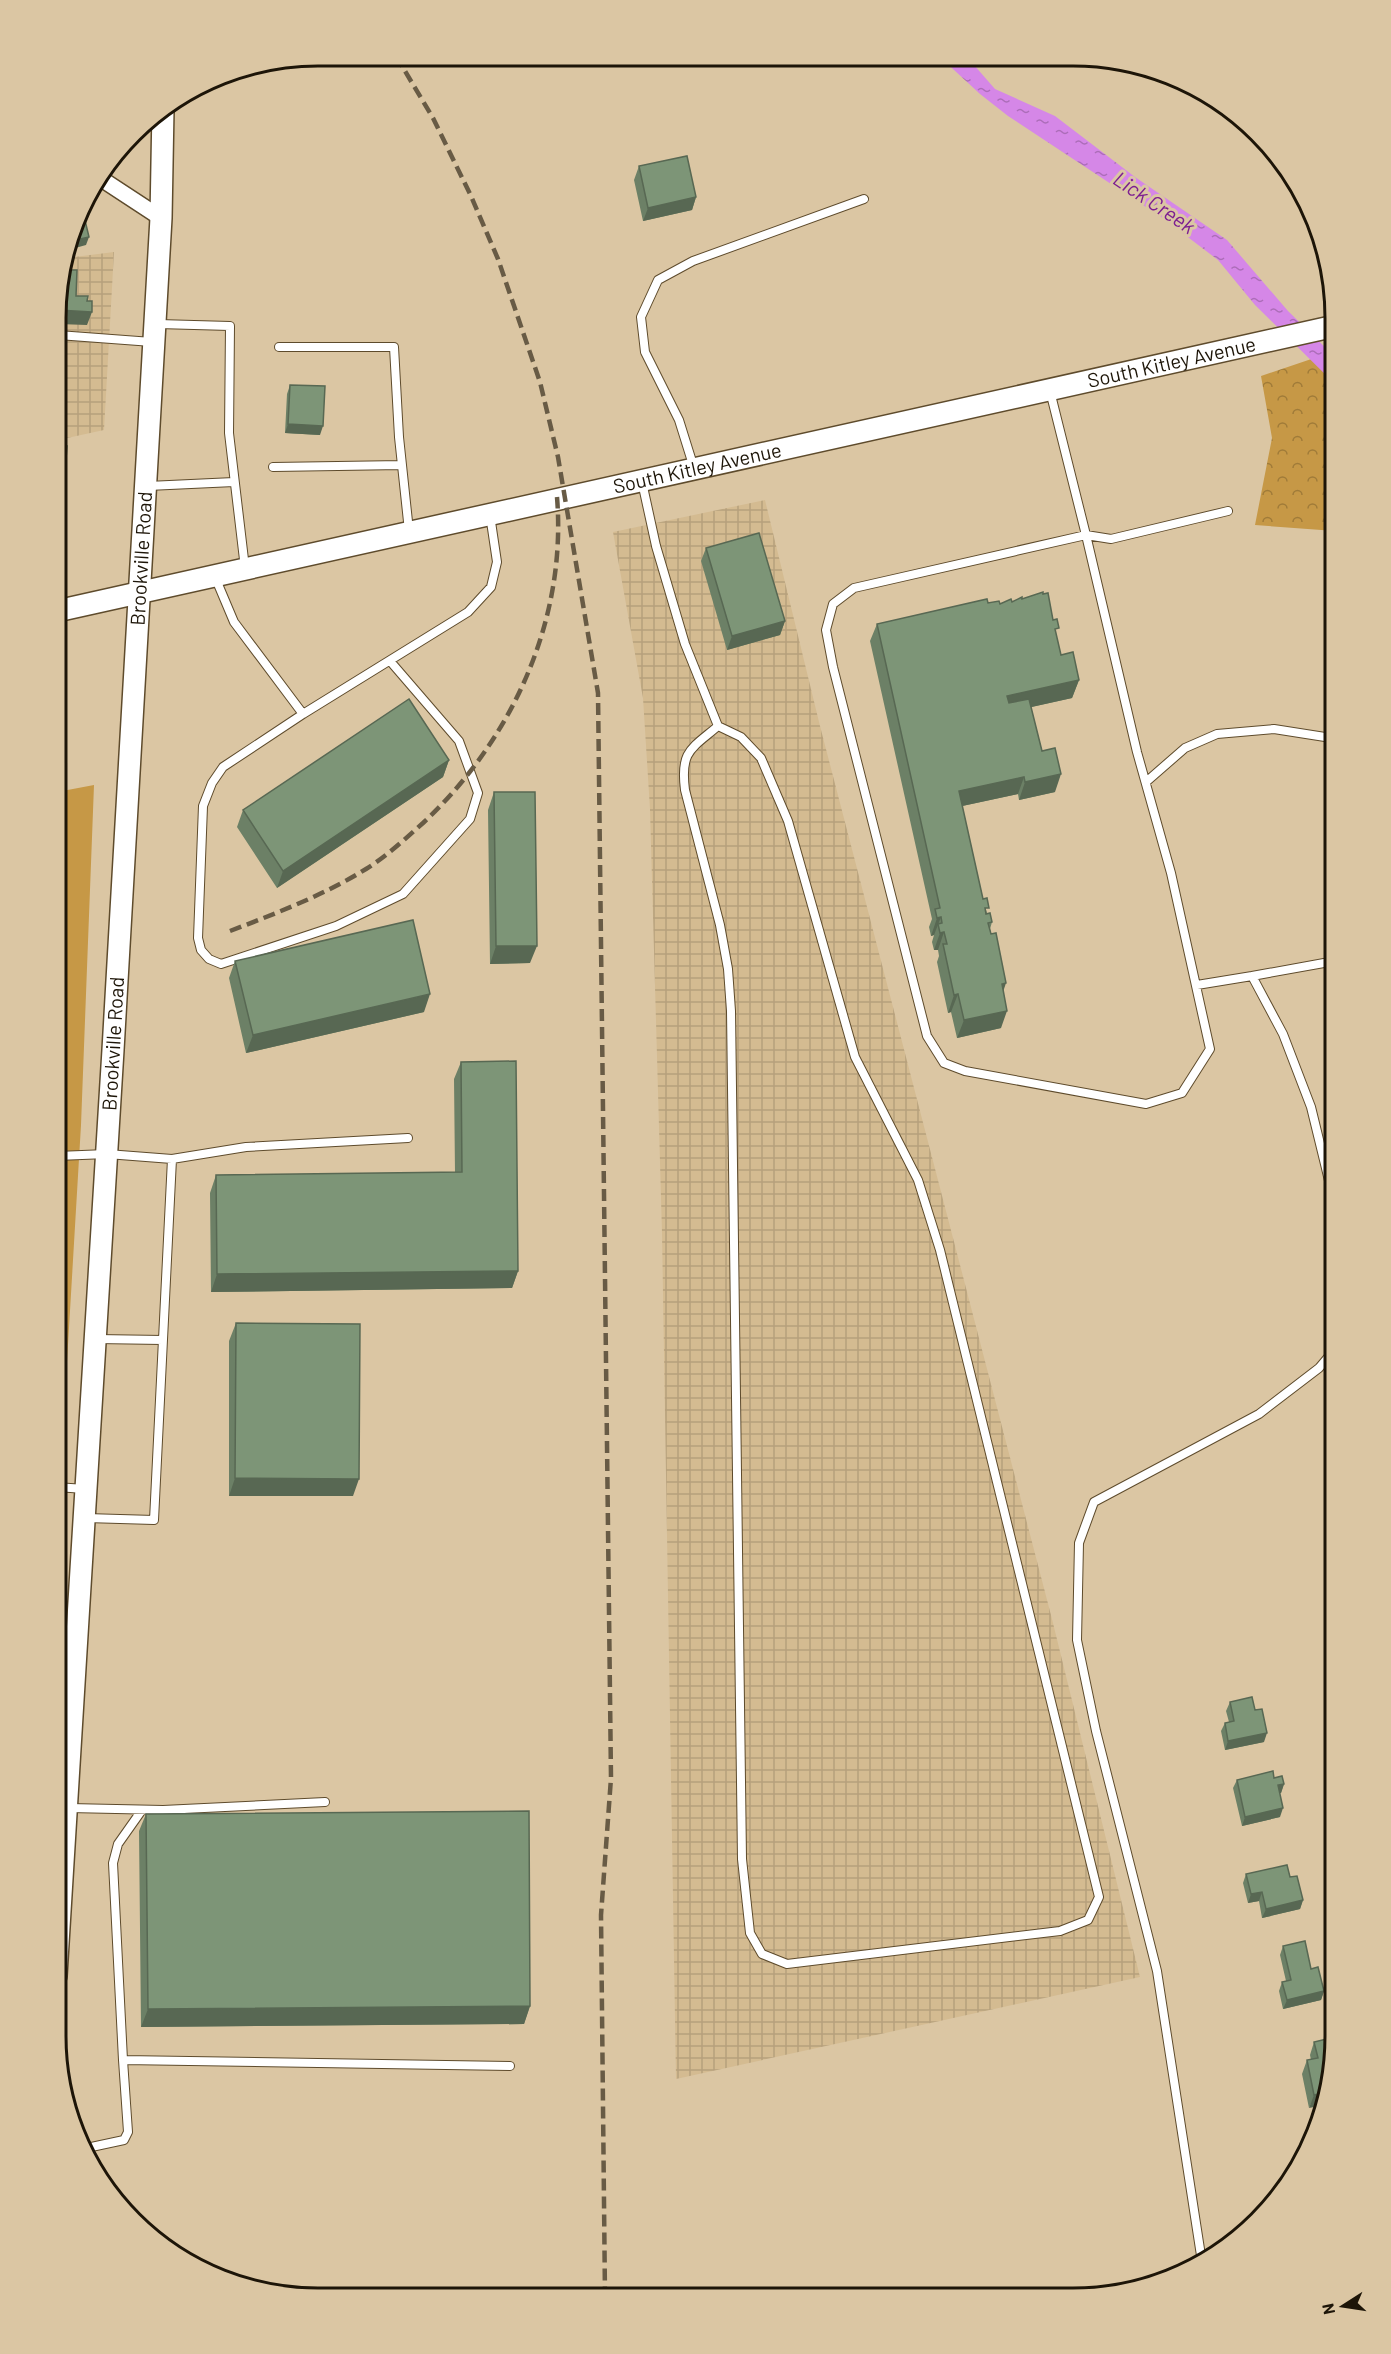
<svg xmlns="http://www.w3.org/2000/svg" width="1391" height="2354" font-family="Barlow,sans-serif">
	<defs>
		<pattern id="industrial-grid" width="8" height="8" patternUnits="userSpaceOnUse" patternTransform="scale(1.5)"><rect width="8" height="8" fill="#d4bb91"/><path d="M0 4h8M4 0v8" fill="none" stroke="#b6a07c"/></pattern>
		<pattern id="forest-crowns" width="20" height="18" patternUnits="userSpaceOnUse" patternTransform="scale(1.5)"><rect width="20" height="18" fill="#c69846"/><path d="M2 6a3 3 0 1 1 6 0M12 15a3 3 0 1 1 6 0" fill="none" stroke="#a07b38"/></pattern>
		<pattern id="water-ripples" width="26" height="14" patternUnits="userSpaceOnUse" patternTransform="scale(1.5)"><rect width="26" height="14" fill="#d587e7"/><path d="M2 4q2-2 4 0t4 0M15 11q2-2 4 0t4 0" fill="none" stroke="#ac6db9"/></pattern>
	</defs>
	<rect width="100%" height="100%" fill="#dbc6a3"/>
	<!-- industrial -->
	<path fill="url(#industrial-grid)" d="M 114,252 L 104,430 L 58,440 L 58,284 L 66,258 Z
		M 765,500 L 820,726 L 1052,1619 L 1140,1977 L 676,2079 L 662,1233 L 650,809 L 643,698 L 613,532 Z"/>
	<!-- green -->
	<path fill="#c69846" d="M 94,785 L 81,1125 L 63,1429 L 56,1436 L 56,1290 L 64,1279 L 67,1182 L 57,1178 L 57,792 Z"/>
	<!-- forest -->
	<path fill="url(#forest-crowns)" d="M 1335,351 L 1335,531 L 1255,525 L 1272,438 L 1261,376 Z"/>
	<!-- water -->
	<path fill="url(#water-ripples)" d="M 940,57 L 967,57 L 995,89 L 1055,116 L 1135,177 L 1227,240 L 1288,311 L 1335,357 L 1335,384 L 1255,305 L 1218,260 L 1164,219 L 1008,116 L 980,94 Z"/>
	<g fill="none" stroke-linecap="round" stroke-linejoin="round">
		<!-- lane casing -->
		<g stroke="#5e4b2c" stroke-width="10">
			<path id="lane" d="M 158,324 L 230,326 L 229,433 L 245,568
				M 58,335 L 152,342
				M 279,347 L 394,347 L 399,437 L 409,531
				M 1050,391 L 1086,535 L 854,588 L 833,604 L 826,630 L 833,667 L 927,1036 L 944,1063 L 965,1071 L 1146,1104 L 1182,1093 L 1210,1049 L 1171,873 L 1137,752 L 1086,535 L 1111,539 L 1228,511
				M 273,467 L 402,465
				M 694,468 L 679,420 L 645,352 L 641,317 L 658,280 L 693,261 L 864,199
				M 642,482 L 656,546 L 685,644 L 718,726 L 741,737 L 761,758 L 788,821 L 855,1057 L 918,1180 L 940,1250 L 1099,1897 L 1088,1920 L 1060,1931 L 787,1964 L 762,1954 L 750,1933 L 742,1859 L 731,1011 L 728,969 L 720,925 L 685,790 C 680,751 691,749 718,726
				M 148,486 L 234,482
				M 215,577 L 234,622 L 303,714 L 223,767 L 212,783 L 203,806 L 198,938 L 201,950 L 209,959 L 221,964 L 336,926 L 403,894 L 470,819 L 478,793 L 459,741 L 390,661
				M 303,714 L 468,612 L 491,587 L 497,562 L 490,515
				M 1146,782 L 1185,748 L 1217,734 L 1274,729 L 1325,737 L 1335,743
				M 1252,976 L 1335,961
				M 1197,985 L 1252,976 L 1283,1034 L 1311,1107 L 1335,1205
				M 57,1156 L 107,1154 L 172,1159 L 154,1520 L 86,1518
				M 172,1159 L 246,1147 L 408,1138
				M 96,1339 L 163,1340
				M 56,1487 L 85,1489
				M 56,1736 L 70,1733
				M 69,1808 L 163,1810 L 325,1802
				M 142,1810 L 118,1844 L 113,1863 L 123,2060 L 510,2066
				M 82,2149 L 124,2140 L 128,2132 L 123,2060
				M 1202,2262 L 1157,1971 L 1096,1731 L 1077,1640 L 1079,1543 L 1094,1502 L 1259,1414 L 1319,1368 L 1335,1349"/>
		</g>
		<!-- street casing -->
		<g stroke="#5e4b2c" stroke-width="18">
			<path id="street" d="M 100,178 L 161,218"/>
		</g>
		<!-- secondary casing -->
		<g stroke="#5e4b2c" stroke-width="24">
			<g id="secondary">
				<path id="s1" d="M 57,611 L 1335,326"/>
				<path id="s2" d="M 56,1976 L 113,1050 L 161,218 L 163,109"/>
			</g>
		</g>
		<!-- lane -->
		<use href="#lane" stroke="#fff" stroke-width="8"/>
		<!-- street -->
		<use href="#street" stroke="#fff" stroke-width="15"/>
		<!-- secondary -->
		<use href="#secondary" stroke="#fff" stroke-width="21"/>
		<!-- rail -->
		<path stroke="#685b45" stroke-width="4.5" stroke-dasharray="12 6" stroke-linecap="butt" d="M 396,56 L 433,118 L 471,196 L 498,259 L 540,382 L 558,457 L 598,693 L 611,1778 L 601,1915 L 605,2297
			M 230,931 C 277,913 324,895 366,869 C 387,856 405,839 423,823 C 512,740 567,620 557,497"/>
	</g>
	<!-- wall -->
	<path fill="#6c8066" d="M 639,166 L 696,197 L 692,210 L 643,221 L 634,180 Z
		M 290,385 L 320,435 L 285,433 L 287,394 Z
		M 706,548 L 785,621 L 780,635 L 727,650 L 701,561 Z
		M 1022,599 L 1056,635 L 1061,655 L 1079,680 L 1072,698 L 1031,707 L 1042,751 L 1055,792 L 1019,800 L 1018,794 L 962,806 L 983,899 L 987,913 L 992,922 L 990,929 L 1003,992 L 1001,1028 L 957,1038 L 951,1012 L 948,1013 L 937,962 L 939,956 L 938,950 L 934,950 L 932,942 L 934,935 L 931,936 L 929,927 L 932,919 L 870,641 L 877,624 L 988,603 L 1000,604 Z
		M 449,760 L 443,777 L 277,888 L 237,827 L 243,810 Z
		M 494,792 L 530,963 L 490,964 L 488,810 Z
		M 235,961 L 424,1012 L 246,1053 L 229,978 Z
		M 461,1062 L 518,1271 L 512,1288 L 211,1292 L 210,1193 L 216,1175 L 455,1173 L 454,1079 Z
		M 236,1323 L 353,1496 L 229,1496 L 229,1341 Z
		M 1230,1702 L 1255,1710 L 1264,1742 L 1225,1750 L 1221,1731 L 1225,1723 L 1229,1722 L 1226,1711 Z
		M 1274,1778 L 1284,1784 L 1281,1793 L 1280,1793 L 1280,1817 L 1242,1826 L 1233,1788 L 1237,1780 Z
		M 146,1814 L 530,2006 L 524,2024 L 141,2027 L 139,1831 Z
		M 1246,1874 L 1290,1877 L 1303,1900 L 1300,1909 L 1262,1918 L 1259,1901 L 1248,1903 L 1243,1883 Z
		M 1283,1946 L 1311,1969 L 1324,1991 L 1321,2000 L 1283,2009 L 1279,1991 L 1282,1982 L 1286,1981 L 1280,1955 Z
		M 1314,2042 L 1335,2054 L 1309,2108 L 1302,2074 L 1307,2060 L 1311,2060 L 1310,2055 Z"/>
	<!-- shaded-wall -->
	<path fill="#586853" d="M 696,197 L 692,210 L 643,221 L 648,208 Z
		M 89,237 L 86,245 L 68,250 L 71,241 Z
		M 58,310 L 92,312 L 87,325 L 58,324 Z
		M 66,391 L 59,408 L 58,409 L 58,393 Z
		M 288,424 L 323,426 L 320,435 L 285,433 Z
		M 57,524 L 61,525 L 57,535 Z
		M 785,621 L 780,635 L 727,650 L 732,636 Z
		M 1079,680 L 1072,698 L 1001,714 L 1007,696 Z
		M 449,760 L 443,777 L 277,888 L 283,871 Z
		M 1061,774 L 1055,792 L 1019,800 L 1025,782 Z
		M 1024,777 L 1018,794 L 953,808 L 959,791 Z
		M 941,917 L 934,935 L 931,936 L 937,918 Z
		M 944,932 L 938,950 L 934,950 L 940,933 Z
		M 496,946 L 537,946 L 530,963 L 490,964 Z
		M 1006,983 L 1000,1001 L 1002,984 Z
		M 430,994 L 424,1012 L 246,1053 L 253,1035 Z
		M 958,994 L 951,1012 L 948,1013 L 954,995 Z
		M 1007,1011 L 1001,1028 L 957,1038 L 964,1020 Z
		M 518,1271 L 512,1288 L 211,1292 L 217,1274 Z
		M 235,1478 L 359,1479 L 353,1496 L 229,1496 Z
		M 1267,1733 L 1264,1742 L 1225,1750 L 1228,1741 Z
		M 1284,1784 L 1281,1793 L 1275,1794 L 1278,1785 Z
		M 1283,1808 L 1280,1817 L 1242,1826 L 1245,1817 Z
		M 1262,1892 L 1259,1901 L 1248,1903 L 1251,1894 Z
		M 1303,1900 L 1300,1909 L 1262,1918 L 1266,1909 Z
		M 1324,1991 L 1321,2000 L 1283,2009 L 1287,2000 Z
		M 530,2006 L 524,2024 L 141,2027 L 148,2009 Z
		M 1327,2092 L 1325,2105 L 1309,2108 L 1314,2095 Z"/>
	<!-- building -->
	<path fill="#7d9577" stroke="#586853" stroke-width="1.5" d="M 687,156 L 696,197 L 648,208 L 639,166 Z
		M 83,212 L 89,237 L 71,241 L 79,213 Z
		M 62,270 L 77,270 L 76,296 L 88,296 L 87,301 L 92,301 L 92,312 L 58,310 L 58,284 Z
		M 58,360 L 66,391 L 58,393 Z
		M 290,385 L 325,386 L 323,426 L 288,424 Z
		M 57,445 L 67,446 L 61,525 L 57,524 Z
		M 759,533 L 785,621 L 732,636 L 706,548 Z
		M 1043,592 L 1043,594 L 1048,593 L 1053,620 L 1057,619 L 1059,628 L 1055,629 L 1061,655 L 1073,652 L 1079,680 L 1007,696 L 1009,703 L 1029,699 L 1042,751 L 1055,748 L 1061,774 L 1025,782 L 1024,777 L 959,791 L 983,899 L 987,898 L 989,908 L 985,908 L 986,914 L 990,913 L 992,922 L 988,923 L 991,934 L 996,933 L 1006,983 L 1002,984 L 1007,1011 L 964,1020 L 958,994 L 954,995 L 943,944 L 947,944 L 944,932 L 940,933 L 938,924 L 942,923 L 941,917 L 937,918 L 935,909 L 940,908 L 877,624 L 987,599 L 988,603 L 999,601 L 1000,604 L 1011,599 L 1012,602 L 1022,597 L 1022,599 Z
		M 409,699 L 449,760 L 283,871 L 243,810 Z
		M 494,792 L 535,792 L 537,946 L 496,946 Z
		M 413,920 L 430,994 L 253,1035 L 235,961 Z
		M 516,1061 L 518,1271 L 217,1274 L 216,1175 L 462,1172 L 461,1062 Z
		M 236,1323 L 360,1324 L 359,1479 L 235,1478 Z
		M 1252,1697 L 1255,1710 L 1262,1709 L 1267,1733 L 1228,1741 L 1225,1723 L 1234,1721 L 1230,1702 Z
		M 1273,1771 L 1274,1778 L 1282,1776 L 1284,1784 L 1278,1785 L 1283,1808 L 1245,1817 L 1237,1780 Z
		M 529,1811 L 530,2006 L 148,2009 L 146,1814 Z
		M 1287,1865 L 1290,1877 L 1297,1876 L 1303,1900 L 1266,1909 L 1262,1892 L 1251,1894 L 1246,1874 Z
		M 1305,1941 L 1311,1969 L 1318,1967 L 1324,1991 L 1287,2000 L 1282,1982 L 1291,1980 L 1283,1946 Z
		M 1335,2037 L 1335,2054 L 1327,2092 L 1314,2095 L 1307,2060 L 1318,2058 L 1314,2042 Z"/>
	<g text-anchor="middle" stroke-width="6" stroke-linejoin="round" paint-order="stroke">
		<!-- street labels -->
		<g font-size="20" fill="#1d1508" stroke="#dbc6a3">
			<text dy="7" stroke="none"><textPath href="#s1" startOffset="1142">South Kitley Avenue</textPath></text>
			<text dy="7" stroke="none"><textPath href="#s1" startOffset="656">South Kitley Avenue</textPath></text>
			<text dy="7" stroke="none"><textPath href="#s2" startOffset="1420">Brookville Road</textPath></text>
			<text dy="7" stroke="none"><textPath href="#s2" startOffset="934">Brookville Road</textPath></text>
		</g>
		<!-- water labels -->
		<g font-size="21" font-style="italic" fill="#7d1e91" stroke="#dbc6a3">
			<text transform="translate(1154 203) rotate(34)" y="7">Lick Creek</text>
		</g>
	</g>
	<!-- crop -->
	<path d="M0 0H1391V2354H0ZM318 66H1073A252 252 0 0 1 1325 318V2036A252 252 0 0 1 1073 2288H318A252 252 0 0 1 66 2036V318A252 252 0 0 1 318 66Z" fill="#dbc6a3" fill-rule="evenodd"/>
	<path fill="none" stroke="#1d1508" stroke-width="3" d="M318 66H1073A252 252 0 0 1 1325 318V2036A252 252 0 0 1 1073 2288H318A252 252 0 0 1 66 2036V318A252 252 0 0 1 318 66Z"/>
	<!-- north arrow -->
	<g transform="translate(1343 2306) rotate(258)" stroke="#dbc6a3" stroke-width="4.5" paint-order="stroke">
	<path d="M0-4.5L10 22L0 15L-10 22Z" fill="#1d1508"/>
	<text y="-9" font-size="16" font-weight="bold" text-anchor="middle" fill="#1d1508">N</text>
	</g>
</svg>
